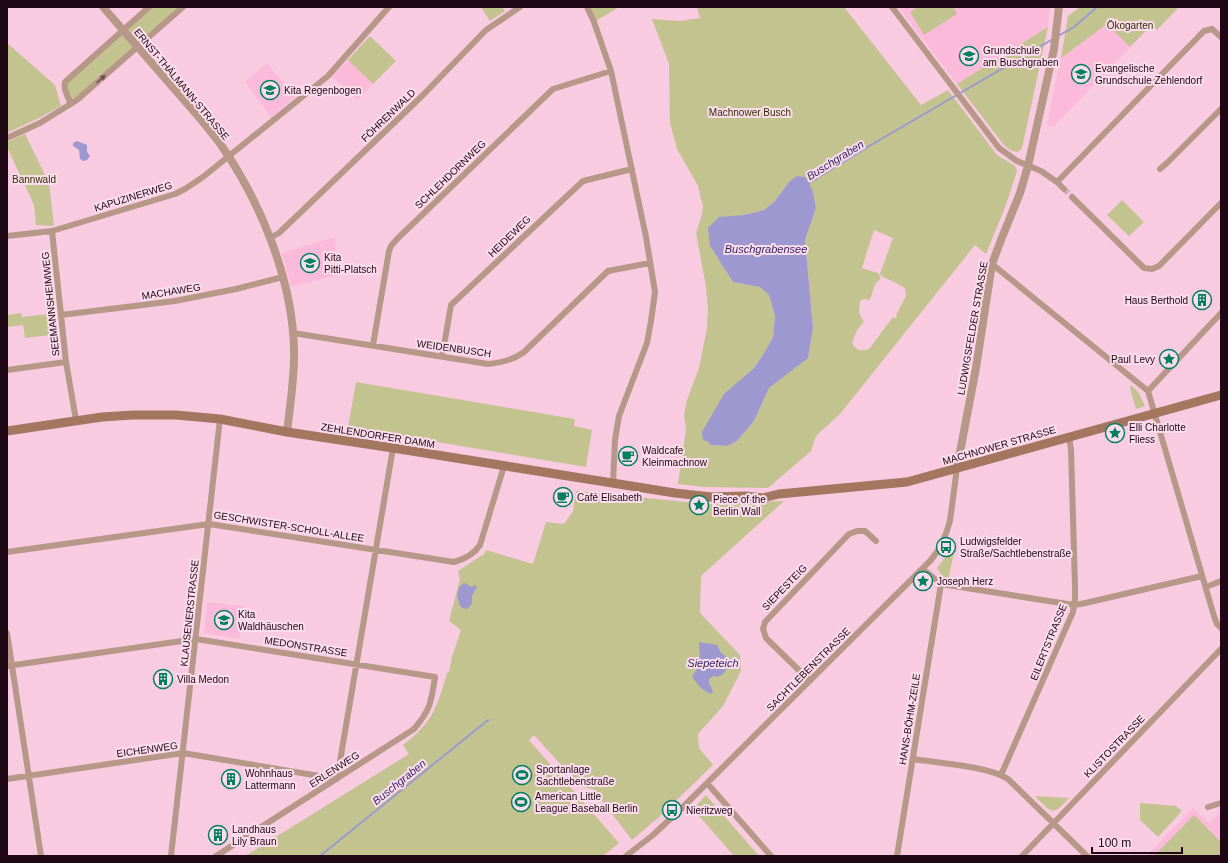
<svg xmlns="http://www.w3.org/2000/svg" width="1228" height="863" font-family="Arial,sans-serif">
	<rect width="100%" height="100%" fill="#f9cbe1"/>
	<!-- built -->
	<path fill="#fbbada" d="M 898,7 L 1050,7 L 1048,27 L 957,84 Z
		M 1107,24 L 1152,25 L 1055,125 L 1051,127 L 1049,127 L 1047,123 L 1061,58 Z
		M 358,50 L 383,74 L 357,100 L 332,76 Z
		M 267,63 L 295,97 L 271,117 L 245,82 Z
		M 335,237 L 336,275 L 291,287 L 282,253 Z
		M 207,602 L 244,606 L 239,639 L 204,633 Z
		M 1193,808 L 1209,823 L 1221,812 L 1221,856 L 1146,856 Z"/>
	<!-- green -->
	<path fill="#c3c38f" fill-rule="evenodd" d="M 149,7 L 183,7 L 71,104 L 65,82 Z
		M 481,7 L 502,7 L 505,11 L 490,21 Z
		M 587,7 L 619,7 L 594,22 Z
		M 697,7 L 844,7 L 921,105 L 948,90 L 997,155 L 1015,166 L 1017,171 L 1006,205 L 986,254 L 975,245 L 840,414 L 816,436 L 811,451 L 768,488 L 703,487 L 678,484 L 686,430 L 684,415 L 687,400 L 699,368 L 707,328 L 708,308 L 706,287 L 696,233 L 701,218 L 703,207 L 698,186 L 677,149 L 670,123 L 669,64 L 652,19 L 680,21 L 700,18 ZM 789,182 L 816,208 L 805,240 L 813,328 L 808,357 L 769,388 L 754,421 L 737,441 L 727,446 L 711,445 L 709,442 L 744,377 L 754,368 L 764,353 L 773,337 L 775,316 L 769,295 L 761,287 L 733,282 L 710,246 L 744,215 L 764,210 L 775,201 ZM 874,230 L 893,238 L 880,274 C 884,279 887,278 892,281 C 897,283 900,286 905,288 L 906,296 L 896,315 L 897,316 L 895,319 L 893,317 L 869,349 C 862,352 854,350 852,342 L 857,330 L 864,322 L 859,313 L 860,301 L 864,299 L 870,300 L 875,284 L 881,278 L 878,273 L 862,268 Z
		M 918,7 L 953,7 L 957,14 L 924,35 L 910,12 Z
		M 1080,7 L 1179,7 L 1157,30 L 1151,25 L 1130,47 L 1107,24 L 1061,58 L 1068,16 Z
		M 1048,27 L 1022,148 L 1018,152 C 1009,152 1002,143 997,136 L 957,84 Z
		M 370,36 L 396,61 L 373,84 L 348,60 Z
		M 7,43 L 55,85 L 61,106 L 39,118 L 7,133 Z
		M 25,134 L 49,183 L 54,226 L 36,225 L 34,205 L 7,147 L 7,142 Z
		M 1122,200 L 1144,222 L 1129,236 L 1107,215 Z
		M 21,313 L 22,317 L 48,314 L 50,335 L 25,338 L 23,325 L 7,327 L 7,315 Z
		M 356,382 L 575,419 L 574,426 L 592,430 L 586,467 L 348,427 Z
		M 1131,385 L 1139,393 L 1145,406 L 1136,409 L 1130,388 Z
		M 576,491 L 707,504 L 784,501 L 701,576 L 700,613 L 740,655 L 741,671 L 723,706 L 698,734 L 699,748 L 713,765 L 660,816 L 632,840 L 593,789 L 581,787 L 534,735 L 529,740 L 619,843 L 603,856 L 245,856 L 409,754 L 403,745 C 433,722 437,707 447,673 L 449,672 L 452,657 L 461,630 L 449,621 L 460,579 L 458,571 L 484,554 L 486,550 L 533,564 L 546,522 L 564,524 L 573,511 Z
		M 950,551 L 954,552 L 948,581 L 945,580 L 937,568 Z
		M 706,795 L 759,856 L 734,856 L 693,809 Z
		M 1035,796 L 1069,798 C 1060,807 1055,817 1044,805 C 1041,802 1037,799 1035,796 Z
		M 1140,803 L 1176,806 L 1182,811 L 1158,837 L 1140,820 Z
		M 1194,815 L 1221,842 L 1221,856 L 1154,856 Z"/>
	<!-- water -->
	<path fill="#9d99d0" d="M 77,141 L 87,145 L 87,152 L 90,156 L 87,160 L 83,161 L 80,159 L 79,150 L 73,146 L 73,143 Z
		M 797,176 L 805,177 L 812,189 L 816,208 L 805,240 L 813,328 L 808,358 L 769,388 L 754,421 L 737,441 L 727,446 L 710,445 L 709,442 L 703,440 L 702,432 L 724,394 L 754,368 L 764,353 L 773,337 L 775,316 L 769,295 L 760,287 L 733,282 L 710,246 L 708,228 L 719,217 L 744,215 L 764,210 L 775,201 L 789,182 Z
		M 465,583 L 471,587 L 475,585 L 477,587 L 472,596 L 472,604 L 467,609 L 462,608 C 456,601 455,586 465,583 Z
		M 699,642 L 717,645 L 721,653 L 737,664 L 736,666 L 728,668 C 723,673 722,678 713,676 L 709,679 L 709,683 L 712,689 L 713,692 L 710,694 L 701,688 L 692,677 L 700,664 Z"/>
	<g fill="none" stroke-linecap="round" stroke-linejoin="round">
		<!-- stream -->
		<path stroke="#9d99d0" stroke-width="2" d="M 1058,36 L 1074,27 L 1097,7
			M 808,185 L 809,183 L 871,145 L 1053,39
			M 320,856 L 488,720"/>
		<!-- minor-tunnel -->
		<path stroke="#d8aec2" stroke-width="6" stroke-dasharray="6 3" stroke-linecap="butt" d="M 1064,189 L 1072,197"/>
		<!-- minor -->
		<path stroke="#b79788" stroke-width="6" d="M 587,7 L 594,22 L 611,71 L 646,237 L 655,292 L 651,321 L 647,343 L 619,416 L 615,440 L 613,483
			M 892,7 L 999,148 L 1017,161 L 1041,171 L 1057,182
			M 71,104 C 68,97 63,89 65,82 L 149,7
			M 7,138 L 40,123 L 77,100 L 183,7
			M 1160,169 L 1168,162 L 1221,109
			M 1064,189 L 1057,182 L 1204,31 L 1212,29 L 1221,37
			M 1072,197 L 1144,268 L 1152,269 L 1159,266 L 1221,203
			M 52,231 L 66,362 L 76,420
			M 7,236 L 52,231 L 175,194 L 185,189 L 203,177 L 328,76 L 389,7
			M 270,238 L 279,233 L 422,96 L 486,30 L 520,7
			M 992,264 L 1148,391 L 1214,616 L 1217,624 L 1221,628
			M 61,315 L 175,301 L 236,289 L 283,277
			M 293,333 L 488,364 C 501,363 513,360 524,352 L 608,271 L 650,263
			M 373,345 L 389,251 L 391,246 L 397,239 L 553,89 L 611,71
			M 442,357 L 451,305 L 583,181 L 632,169
			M 7,370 L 66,362
			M 1148,391 L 1221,313
			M 7,552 L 209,524 L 454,562 C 465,559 474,554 480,545 L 504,466
			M 923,569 L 941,584 L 1074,605 L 1081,604 L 1202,576
			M 1206,587 L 1221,581
			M 7,633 L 41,856
			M 7,666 L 196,639 L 435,677 C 431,702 431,709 414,729 L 216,856
			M 810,681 L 766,638 L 763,629 L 765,622 L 849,534 L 857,531 L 865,531 L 876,541
			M 913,759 C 938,763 988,766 1008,779 L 1087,856
			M 1001,775 L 1073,612 L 1075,599 L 1075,586 L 1071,449 L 1069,437
			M 7,779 L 183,753 L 337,779 L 393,448
			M 707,783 L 771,856
			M 1208,807 L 1221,803
			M 171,856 L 220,419
			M 626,856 L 653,835 L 684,806 L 931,560 C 941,548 946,536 950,521 L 957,468
			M 897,856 L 941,584
			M 1022,856 L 1221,649"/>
		<!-- tertiary -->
		<path stroke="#b79788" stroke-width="8" d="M 103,7 C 127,35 152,63 176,91 C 192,109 207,126 221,145 C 260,201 292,278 294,348 C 295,376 290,405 287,432
			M 957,468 L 976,368 L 992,264 L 1001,240 L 1020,193 L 1028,166 L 1054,49 L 1059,7"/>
		<!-- secondary -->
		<path stroke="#a3765f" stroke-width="9" d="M 7,431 L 102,417 L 133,415 L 176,415 L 220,419 L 287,432 L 393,448 L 675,493 L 711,497 L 745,496 L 763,498 L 779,494 L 907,482 L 1221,395"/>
	</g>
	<!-- one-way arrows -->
	<defs><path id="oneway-solid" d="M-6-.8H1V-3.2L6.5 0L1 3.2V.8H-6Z"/></defs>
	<use fill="#6c4f4e" href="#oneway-solid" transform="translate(101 79) rotate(-42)"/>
	<!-- icons -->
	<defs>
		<g id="school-ring" transform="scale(1)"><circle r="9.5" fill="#fcddec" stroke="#008060" stroke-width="1.5"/><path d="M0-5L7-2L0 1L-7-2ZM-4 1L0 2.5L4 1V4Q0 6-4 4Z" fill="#008060"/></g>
		<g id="building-ring" transform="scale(1)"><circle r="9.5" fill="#fcddec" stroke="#008060" stroke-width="1.5"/><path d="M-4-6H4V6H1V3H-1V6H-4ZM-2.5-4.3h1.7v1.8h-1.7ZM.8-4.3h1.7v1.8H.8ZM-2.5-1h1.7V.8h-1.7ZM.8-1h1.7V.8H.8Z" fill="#008060"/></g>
		<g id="sight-ring" transform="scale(1)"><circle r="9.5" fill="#fcddec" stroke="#008060" stroke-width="1.5"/><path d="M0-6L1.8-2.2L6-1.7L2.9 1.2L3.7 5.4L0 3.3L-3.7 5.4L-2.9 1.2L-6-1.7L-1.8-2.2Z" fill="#008060"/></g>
		<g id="cafe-ring" transform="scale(1)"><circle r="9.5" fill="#fcddec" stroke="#008060" stroke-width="1.5"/><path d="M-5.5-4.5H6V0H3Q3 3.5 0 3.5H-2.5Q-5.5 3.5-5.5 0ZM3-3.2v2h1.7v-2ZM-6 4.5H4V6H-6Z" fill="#008060"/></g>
		<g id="bus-ring" transform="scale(1)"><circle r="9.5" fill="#fcddec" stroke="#008060" stroke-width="1.5"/><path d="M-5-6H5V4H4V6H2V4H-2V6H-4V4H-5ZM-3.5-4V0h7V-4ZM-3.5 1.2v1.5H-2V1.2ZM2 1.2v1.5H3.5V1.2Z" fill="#008060"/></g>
		<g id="stadium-ring" transform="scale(1)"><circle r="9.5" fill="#fcddec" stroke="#008060" stroke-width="1.5"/><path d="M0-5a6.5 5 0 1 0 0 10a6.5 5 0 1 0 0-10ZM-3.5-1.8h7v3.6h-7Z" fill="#008060"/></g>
	</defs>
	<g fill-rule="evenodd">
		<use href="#school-ring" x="969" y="56"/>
		<use href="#school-ring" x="1081" y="74"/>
		<use href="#school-ring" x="270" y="90"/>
		<use href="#school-ring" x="310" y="263"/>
		<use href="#building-ring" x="1202" y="300"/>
		<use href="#sight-ring" x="1169" y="359"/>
		<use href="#sight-ring" x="1115" y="433"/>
		<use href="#cafe-ring" x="628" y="456"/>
		<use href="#cafe-ring" x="563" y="497"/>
		<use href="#sight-ring" x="699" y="505"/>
		<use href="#bus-ring" x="946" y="547"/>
		<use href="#sight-ring" x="923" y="581"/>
		<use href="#school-ring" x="224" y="620"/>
		<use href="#building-ring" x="163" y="679"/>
		<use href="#stadium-ring" x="522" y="775"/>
		<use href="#building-ring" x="231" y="779"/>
		<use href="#stadium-ring" x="521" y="802"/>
		<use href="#bus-ring" x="672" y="810"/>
		<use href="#building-ring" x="218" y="835"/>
	</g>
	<g text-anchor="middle" stroke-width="4" stroke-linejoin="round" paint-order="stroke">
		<!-- park labels -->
		<g font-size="10" fill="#302e00" stroke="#fcddec">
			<text x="1130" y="29">Ökogarten</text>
			<text x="750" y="116">Machnower Busch</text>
			<text x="34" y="183">Bannwald</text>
		</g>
		<!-- poi labels -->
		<g font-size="10" fill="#200715" stroke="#fcddec" text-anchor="start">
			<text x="983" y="54">Grundschule<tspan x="983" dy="12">am Buschgraben</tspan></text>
			<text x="1095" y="72">Evangelische<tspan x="1095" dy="12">Grundschule Zehlendorf</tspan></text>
			<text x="284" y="94">Kita Regenbogen</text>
			<text x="324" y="261">Kita<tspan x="324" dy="12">Pitti-Platsch</tspan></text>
			<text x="1188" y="304" text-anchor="end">Haus Berthold</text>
			<text x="1155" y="363" text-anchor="end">Paul Levy</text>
			<text x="1129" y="431">Elli Charlotte<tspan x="1129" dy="12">Fliess</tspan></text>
			<text x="642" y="454">Waldcafe<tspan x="642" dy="12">Kleinmachnow</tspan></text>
			<text x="577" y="501">Café Elisabeth</text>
			<text x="713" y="503">Piece of the<tspan x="713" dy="12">Berlin Wall</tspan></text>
			<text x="960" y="545">Ludwigsfelder<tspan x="960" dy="12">Straße/Sachtlebenstraße</tspan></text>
			<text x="937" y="585">Joseph Herz</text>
			<text x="238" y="618">Kita<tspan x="238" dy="12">Waldhäuschen</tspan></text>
			<text x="177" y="683">Villa Medon</text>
			<text x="536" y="773">Sportanlage<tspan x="536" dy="12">Sachtlebenstraße</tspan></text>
			<text x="245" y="777">Wohnhaus<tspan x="245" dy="12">Lattermann</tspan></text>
			<text x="535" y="800">American Little<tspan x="535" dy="12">League Baseball Berlin</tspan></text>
			<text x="686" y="814">Nieritzweg</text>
			<text x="232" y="833">Landhaus<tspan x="232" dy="12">Lily Braun</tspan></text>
		</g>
		<!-- street labels -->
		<g font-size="10" fill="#200715" stroke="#fcddec">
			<text transform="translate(182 84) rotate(50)" y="4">ERNST-THÄLMANN-STRASSE</text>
			<text transform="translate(388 115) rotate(-44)" y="4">FÖHRENWALD</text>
			<text transform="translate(450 174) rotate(-44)" y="4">SCHLEHDORNWEG</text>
			<text transform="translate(133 196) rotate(-17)" y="4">KAPUZINERWEG</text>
			<text transform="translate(509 236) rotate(-44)" y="4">HEIDEWEG</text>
			<text transform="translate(171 291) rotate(-9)" y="4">MACHAWEG</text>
			<text transform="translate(50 304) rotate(-96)" y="4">SEEMANNSHEIMWEG</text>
			<text transform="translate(972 328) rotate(-80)" y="4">LUDWIGSFELDER STRASSE</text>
			<text transform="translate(454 348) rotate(8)" y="4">WEIDENBUSCH</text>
			<text transform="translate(378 435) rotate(9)" y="4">ZEHLENDORFER DAMM</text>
			<text transform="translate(999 445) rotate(-16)" y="4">MACHNOWER STRASSE</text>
			<text transform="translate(289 526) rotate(9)" y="4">GESCHWISTER-SCHOLL-ALLEE</text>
			<text transform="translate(784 587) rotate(-46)" y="4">SIEPESTEIG</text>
			<text transform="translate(189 613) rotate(-84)" y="4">KLAUSENERSTRASSE</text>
			<text transform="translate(1048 642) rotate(-68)" y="4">EILERTSTRASSE</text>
			<text transform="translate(306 646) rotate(9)" y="4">MEDONSTRASSE</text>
			<text transform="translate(808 669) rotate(-45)" y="4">SACHTLEBENSTRASSE</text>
			<text transform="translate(909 719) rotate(-81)" y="4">HANS-BÖHM-ZEILE</text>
			<text transform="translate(1114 746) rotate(-46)" y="4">KLISTOSTRASSE</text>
			<text transform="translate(147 749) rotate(-8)" y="4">EICHENWEG</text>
			<text transform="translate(334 769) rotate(-33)" y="4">ERLENWEG</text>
		</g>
		<!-- water labels -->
		<g font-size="11" font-style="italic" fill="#332668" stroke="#fcddec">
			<text transform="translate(835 160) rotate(-32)" y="4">Buschgraben</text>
			<text x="766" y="253">Buschgrabensee</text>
			<text x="713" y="667">Siepeteich</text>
			<text transform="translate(399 782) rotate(-39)" y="4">Buschgraben</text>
		</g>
	</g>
	<!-- border -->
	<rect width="1228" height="863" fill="none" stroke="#200715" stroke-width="16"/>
	<!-- scale -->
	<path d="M1092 847v6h90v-6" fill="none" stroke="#200715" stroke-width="2"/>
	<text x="1098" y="847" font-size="12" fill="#200715" stroke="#fcddec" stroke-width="3" paint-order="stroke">100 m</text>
</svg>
